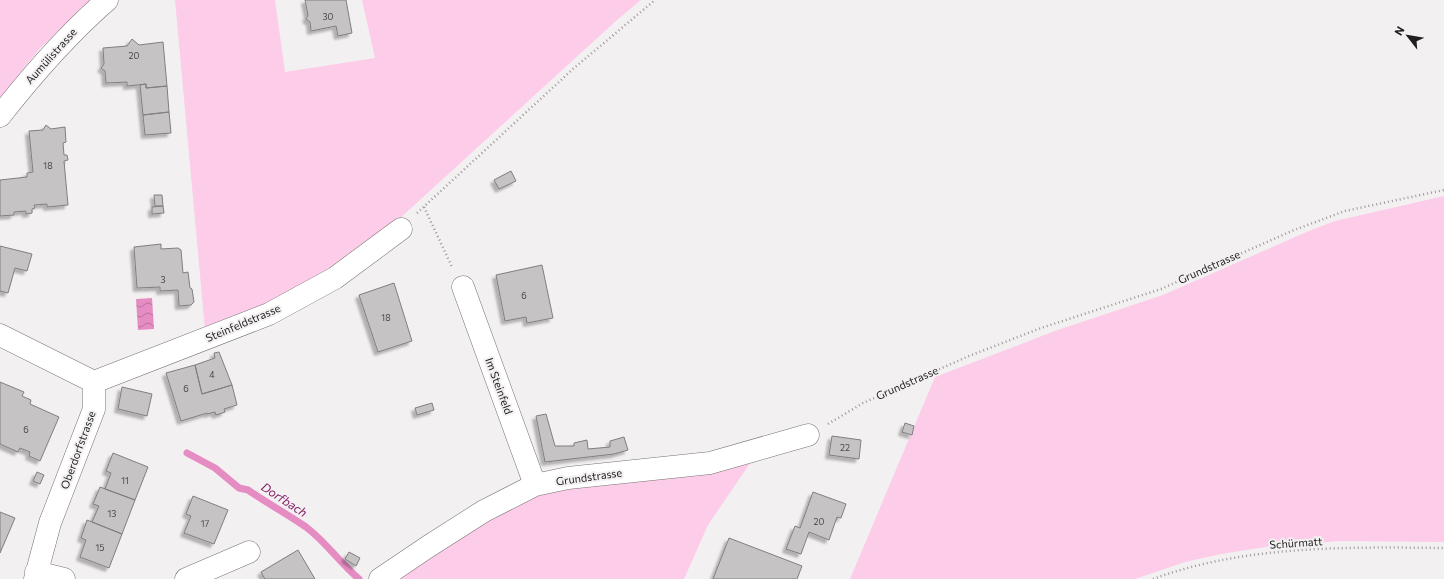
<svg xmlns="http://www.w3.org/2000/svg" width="1444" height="579" font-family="Commissioner,sans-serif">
	<defs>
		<pattern id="water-waves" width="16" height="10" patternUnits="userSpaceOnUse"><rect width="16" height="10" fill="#e58cc3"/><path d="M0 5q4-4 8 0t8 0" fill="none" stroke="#b9729e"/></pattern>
		<filter id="shadow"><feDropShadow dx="-3.5" dy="3.5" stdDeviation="1" flood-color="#0004"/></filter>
	</defs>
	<rect width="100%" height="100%" fill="#f3f0f2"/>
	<!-- green -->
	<path fill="#fdcce8" d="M 0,0 L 93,0 L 40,48 L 0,98 Z
		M 175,0 L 275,0 L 285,72 L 375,58 L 362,0 L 641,0 L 617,20 L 398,220 L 316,277 L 262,306 L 205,330 Z
		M 1444,196 L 1444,542 L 1341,541 L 1272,546 L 1221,554 L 1185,562 L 1135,579 L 850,579 L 935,377 L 1055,331 L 1163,295 L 1309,231 L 1335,221 Z
		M 753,459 L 708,525 L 684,579 L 396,579 L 507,507 L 552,490 Z"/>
	<!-- water -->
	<path fill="url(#water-waves)" d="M 152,298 L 154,329 L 138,330 L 136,299 Z"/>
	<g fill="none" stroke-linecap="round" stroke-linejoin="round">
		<!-- stream -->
		<path stroke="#e58cc3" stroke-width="7" d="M 187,453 L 215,468 L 239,488 L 248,490 C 267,503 287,514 306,527 C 326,542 340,563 359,579"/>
	</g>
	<!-- building -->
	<path fill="#c6c3c5" stroke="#817e7f" filter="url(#shadow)" d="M 305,0 L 346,0 L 352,33 L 338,36 L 336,26 L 311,31 L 310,22 L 306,19 L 308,15 Z
		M 132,39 L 139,45 L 163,42 L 167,86 L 146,88 L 146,84 L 127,86 L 127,82 L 106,83 L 105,71 L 101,68 L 104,64 L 103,48 L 127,46 Z
		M 146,84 L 146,88 L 167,86 L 169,112 L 143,115 L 140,85 Z
		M 169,112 L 171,133 L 145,135 L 143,115 Z
		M 46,125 L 51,129 L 65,127 L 66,142 L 63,143 L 64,155 L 67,155 L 68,160 L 64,161 L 68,205 L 47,207 L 47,204 L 34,205 L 35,208 L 32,209 L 32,213 L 26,214 L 26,211 L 14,212 L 14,215 L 0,216 L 0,180 L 27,177 L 27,173 L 33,172 L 29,131 L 43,130 Z
		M 511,171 L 516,181 L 499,189 L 494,180 Z
		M 154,195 L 162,195 L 163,206 L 155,206 Z
		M 163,206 L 164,213 L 152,214 L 152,207 Z
		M 161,244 L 161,249 L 178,248 L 181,250 L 183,273 L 188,272 L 190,288 L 192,289 L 194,302 L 191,305 L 179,306 L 178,290 L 160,291 L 160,287 L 137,288 L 134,247 Z
		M 0,246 L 32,254 L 27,271 L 15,268 L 8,293 L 0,291 Z
		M 542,265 L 553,318 L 527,323 L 526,317 L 505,321 L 496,275 Z
		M 394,283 L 412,341 L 378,352 L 359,295 Z
		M 219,352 L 232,385 L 202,394 L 195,365 L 215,358 L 214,353 Z
		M 195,365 L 202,394 L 232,385 L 237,405 L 224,409 L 225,412 L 216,415 L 215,412 L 207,414 L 207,413 L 181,421 L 166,373 Z
		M 0,382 L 24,392 L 22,396 L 31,400 L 30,404 L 59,417 L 40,461 L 29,456 L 30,452 L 20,448 L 18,452 L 0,444 Z
		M 122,387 L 152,394 L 147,416 L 118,409 Z
		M 432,403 L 434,410 L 417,415 L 415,408 Z
		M 546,414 L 555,446 L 574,446 L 574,443 L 587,440 L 588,449 L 610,447 L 610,441 L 624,437 L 628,450 L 614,454 L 545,462 L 536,416 Z
		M 905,423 L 914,426 L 912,435 L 902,432 Z
		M 832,436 L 861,440 L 859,459 L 829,455 Z
		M 113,453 L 148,467 L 135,500 L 105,489 L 111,473 L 106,471 Z
		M 37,472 L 44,475 L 40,484 L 33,481 Z
		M 100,487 L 135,500 L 122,534 L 92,522 L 99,506 L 93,504 Z
		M 813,492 L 846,504 L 841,518 L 837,517 L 829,540 L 809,532 L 801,554 L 786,549 L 795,526 L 800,528 Z
		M 193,496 L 228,510 L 214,544 L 184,533 L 191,516 L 186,514 Z
		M 0,512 L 15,518 L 0,553 Z
		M 87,520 L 122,534 L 109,568 L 80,557 L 86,540 L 81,538 Z
		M 729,538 L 802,566 L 797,579 L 713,579 Z
		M 298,550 L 315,579 L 265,579 L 261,572 Z
		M 349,552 L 360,558 L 356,566 L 345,559 Z"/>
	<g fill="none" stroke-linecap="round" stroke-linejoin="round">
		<!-- minor casing -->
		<g stroke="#767374" stroke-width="23">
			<path id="minor" d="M 0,116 C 32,75 67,35 107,0
				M 463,287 L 535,485
				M 0,335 L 94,382 L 94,409 L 50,523 L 35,579
				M 94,382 L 269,314 L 335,278 L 401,229
				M 36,572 L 64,579
				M 186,579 L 249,552
				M 380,579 L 429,546 L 484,511 L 535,485 L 568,478 L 710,463 L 808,435"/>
		</g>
		<!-- path -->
		<path stroke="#9b989a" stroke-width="2.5" stroke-dasharray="1 3" stroke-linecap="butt" d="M 424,207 L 452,267
			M 417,213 L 573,69 L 655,0
			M 828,424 L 863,403 L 969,356 L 1041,328 L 1161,289 L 1294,230 L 1345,211 L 1444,190
			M 1153,579 C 1246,545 1346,547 1444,548"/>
		<!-- minor -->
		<use href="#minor" stroke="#fff" stroke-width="22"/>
	</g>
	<g text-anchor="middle" stroke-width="4" stroke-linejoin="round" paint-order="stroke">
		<!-- number labels -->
		<g font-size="9" fill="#4a4848">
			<text x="328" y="20">30</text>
			<text x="134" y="59">20</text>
			<text x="48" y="169">18</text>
			<text x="163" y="283">3</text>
			<text x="524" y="299">6</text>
			<text x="386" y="321">18</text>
			<text x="212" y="378">4</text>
			<text x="186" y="392">6</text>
			<text x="26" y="433">6</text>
			<text x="845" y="451">22</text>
			<text x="125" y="484">11</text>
			<text x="112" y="517">13</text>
			<text x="819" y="525">20</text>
			<text x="205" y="527">17</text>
			<text x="100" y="551">15</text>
		</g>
		<!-- street labels -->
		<g font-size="11" fill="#201f1f" stroke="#f3f0f2">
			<text transform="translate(51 56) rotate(-48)" y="4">Aumülistrasse</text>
			<text transform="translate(1209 267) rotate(-24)" y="4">Grundstrasse</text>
			<text transform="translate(243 323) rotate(-23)" y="4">Steinfeldstrasse</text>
			<text transform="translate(907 383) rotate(-24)" y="4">Grundstrasse</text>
			<text transform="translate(499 386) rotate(70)" y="4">Im Steinfeld</text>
			<text transform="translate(78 450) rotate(-70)" y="4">Oberdorfstrasse</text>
			<text transform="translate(589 477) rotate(-8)" y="4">Grundstrasse</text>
			<text transform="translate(1296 543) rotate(-4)" y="4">Schürmatt</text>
		</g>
		<!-- water labels -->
		<g font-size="12" font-style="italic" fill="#821a64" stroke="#f3f0f2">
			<text transform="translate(284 500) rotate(33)" y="4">Dorfbach</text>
		</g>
	</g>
	<!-- north arrow -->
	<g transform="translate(1408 36) rotate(301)" stroke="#f3f0f2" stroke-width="3" paint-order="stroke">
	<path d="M0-3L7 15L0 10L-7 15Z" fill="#201f1f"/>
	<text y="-6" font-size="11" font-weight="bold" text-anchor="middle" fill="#201f1f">N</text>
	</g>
</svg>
